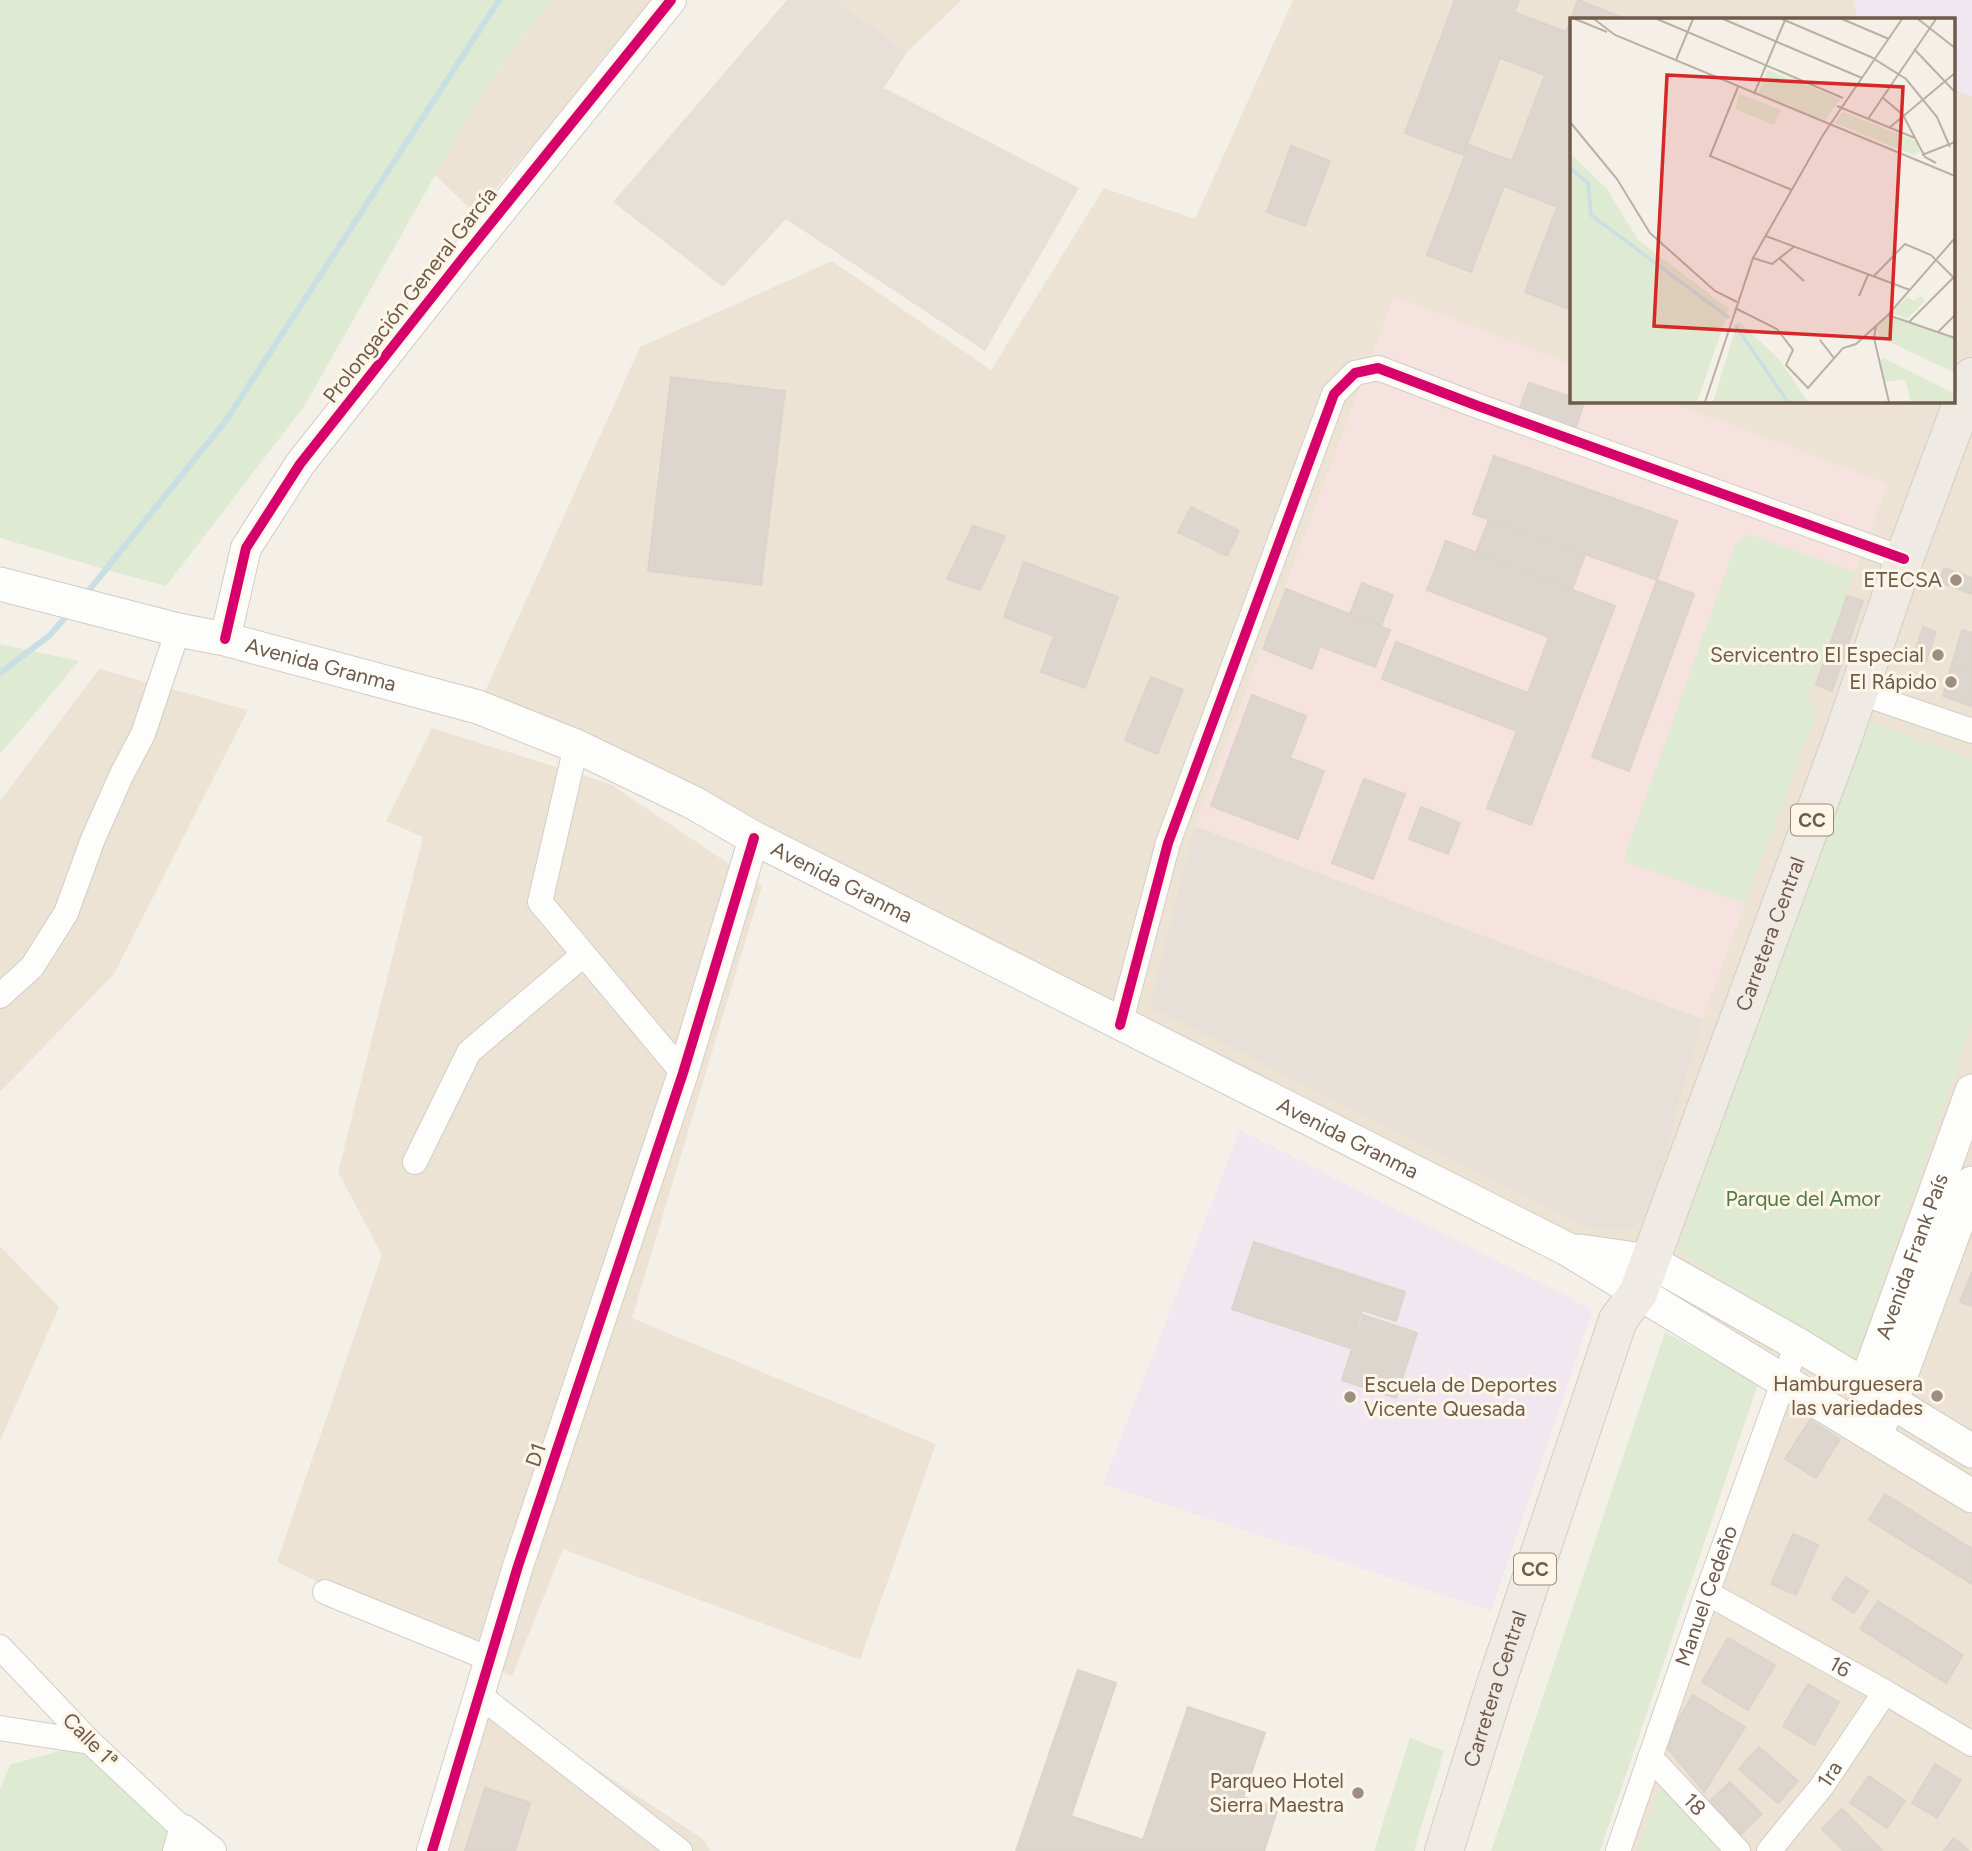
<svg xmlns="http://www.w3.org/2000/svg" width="1972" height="1851" font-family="Figtree,sans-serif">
	<rect width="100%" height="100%" fill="#f4f0e8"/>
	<!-- residential -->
	<path fill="#ede3d5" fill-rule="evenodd" d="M 551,0 L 658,0 L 475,213 L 435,175 L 484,89 Z
		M 836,0 L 962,0 L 907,52 Z
		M 1293,0 L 1972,0 L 1972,1851 L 1613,1851 L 1777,1378 L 1654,1299 L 478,707 L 640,347 L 832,261 L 991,370 L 1104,188 L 1195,219 ZM 1571,19 L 1953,19 L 1953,401 L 1571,401 Z
		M 99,669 L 248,710 L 114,974 L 0,1092 L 0,801 Z
		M 432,728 L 610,784 L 762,886 L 632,1318 L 936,1444 L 860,1660 L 563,1549 L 512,1676 L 277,1562 L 382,1255 L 338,1172 L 423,837 L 386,821 Z
		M 0,1246 L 59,1307 L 0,1441 Z
		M 495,1702 L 703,1839 L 711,1851 L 423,1851 Z"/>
	<!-- industrial -->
	<path fill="#e6e0d9" d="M 787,0 L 836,0 L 907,52 L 884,88 L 1079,188 L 985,351 L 786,219 L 723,287 L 613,202 Z
		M 1195,826 L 1702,1019 L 1647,1219 L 1626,1230 L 1592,1229 L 1150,1007 Z"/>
	<!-- education -->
	<path fill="#f1e7f0" d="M 1853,0 L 1972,0 L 1972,97 L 1953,89 L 1953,19 L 1858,19 Z
		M 1240,1130 L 1593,1310 L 1491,1611 L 1103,1484 Z"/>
	<!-- medical -->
	<path fill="#f6e2df" d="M 1394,296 L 1571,364 L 1571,401 L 1669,401 L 1888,484 L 1807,700 L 1818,710 L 1702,1019 L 1195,826 Z"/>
	<!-- green -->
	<path fill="#dfead3" d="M 0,0 L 551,0 L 484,89 L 305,405 L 166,586 L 114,572 L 0,538 Z
		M 1748,534 L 1855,572 L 1807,700 L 1818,710 L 1745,904 L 1623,861 L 1735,546 Z
		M 0,644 L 79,661 L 0,754 Z
		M 1862,719 L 1972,759 L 1972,1023 L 1854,1364 L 1677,1251 Z
		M 1665,1332 L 1758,1384 L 1600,1851 L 1491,1851 Z
		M 1410,1738 L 1444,1751 L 1414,1851 L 1374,1851 Z
		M 90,1742 L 184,1830 L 178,1851 L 0,1851 L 0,1789 L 10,1765 Z
		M 1660,1787 L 1719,1851 L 1637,1851 Z"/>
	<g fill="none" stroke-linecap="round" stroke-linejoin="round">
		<!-- stream -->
		<path stroke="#cadfe3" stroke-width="6" d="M 86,594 L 227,419 L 499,0
			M 0,673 L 50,635 L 70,612"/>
	</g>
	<!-- building -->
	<path fill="#ddd6ce" stroke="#dcd4cb" stroke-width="2" d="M 1455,0 L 1519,0 L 1514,12 L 1566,32 L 1578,0 L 1623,18 L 1623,19 L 1571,19 L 1571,161 L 1566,175 L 1571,176 L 1571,310 L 1525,292 L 1557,207 L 1504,186 L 1471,272 L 1427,255 L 1469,145 L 1512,161 L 1545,75 L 1500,58 L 1463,155 L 1405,133 Z
		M 1291,146 L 1330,161 L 1305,226 L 1267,212 Z
		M 671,377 L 785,391 L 761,585 L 648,571 Z
		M 1529,383 L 1571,397 L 1571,401 L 1585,401 L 1575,429 L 1519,410 Z
		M 1494,456 L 1677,521 L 1657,580 L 1473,514 Z
		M 1191,507 L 1239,531 L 1227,556 L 1178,532 Z
		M 1489,519 L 1585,555 L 1572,589 L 1476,553 Z
		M 973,526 L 1005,536 L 980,590 L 947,579 Z
		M 1446,541 L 1615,606 L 1531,825 L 1487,808 L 1517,731 L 1382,679 L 1396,642 L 1528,693 L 1549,637 L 1427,590 Z
		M 1024,562 L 1118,597 L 1085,688 L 1041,672 L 1054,636 L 1004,617 Z
		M 1944,568 L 1972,578 L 1972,594 L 1939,582 Z
		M 1657,580 L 1694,594 L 1629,771 L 1592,757 Z
		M 1362,583 L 1393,595 L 1381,626 L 1350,614 Z
		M 1286,589 L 1390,630 L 1375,667 L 1320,646 L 1312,669 L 1263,649 Z
		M 1847,596 L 1863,601 L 1832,691 L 1816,685 Z
		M 1923,627 L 1936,632 L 1925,664 L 1913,659 Z
		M 1962,630 L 1972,633 L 1972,670 L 1952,664 Z
		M 1952,664 L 1972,670 L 1972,683 L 1965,704 L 1943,696 Z
		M 1151,677 L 1183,690 L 1157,754 L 1125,740 Z
		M 1972,683 L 1972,706 L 1965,704 Z
		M 1252,695 L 1306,716 L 1290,758 L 1324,771 L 1298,839 L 1211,806 Z
		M 1364,779 L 1405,794 L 1373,879 L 1332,863 Z
		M 1421,807 L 1460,823 L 1448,854 L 1409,839 Z
		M 1254,1242 L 1405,1292 L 1396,1321 L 1362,1310 L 1350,1348 L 1232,1309 Z
		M 1972,1272 L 1972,1306 L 1960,1302 Z
		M 1363,1315 L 1417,1333 L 1396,1398 L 1342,1380 Z
		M 1810,1420 L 1840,1439 L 1816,1478 L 1785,1459 Z
		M 1885,1494 L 1972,1549 L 1972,1584 L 1869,1520 Z
		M 1793,1534 L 1818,1545 L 1796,1595 L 1771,1584 Z
		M 1846,1577 L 1868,1591 L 1854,1613 L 1832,1599 Z
		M 1878,1601 L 1963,1655 L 1946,1683 L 1860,1629 Z
		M 1728,1638 L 1775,1665 L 1748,1710 L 1702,1682 Z
		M 1078,1670 L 1116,1683 L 1071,1816 L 1143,1840 L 1188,1707 L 1265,1733 L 1243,1797 L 1278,1808 L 1264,1851 L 1016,1851 Z
		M 1808,1684 L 1839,1702 L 1814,1745 L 1783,1726 Z
		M 1693,1695 L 1745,1727 L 1704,1792 L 1664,1744 Z
		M 1759,1747 L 1798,1781 L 1778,1803 L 1739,1769 Z
		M 1935,1764 L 1961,1780 L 1937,1818 L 1912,1803 Z
		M 1869,1776 L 1905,1801 L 1887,1828 L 1850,1803 Z
		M 1730,1782 L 1762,1814 L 1741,1834 L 1709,1802 Z
		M 485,1788 L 530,1803 L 515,1851 L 465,1851 Z
		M 1842,1809 L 1883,1851 L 1844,1851 L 1822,1829 Z
		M 1954,1838 L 1969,1851 L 1943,1851 Z"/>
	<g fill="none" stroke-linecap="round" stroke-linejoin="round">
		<!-- minor casing -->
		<g stroke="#d3cdc6" stroke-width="26">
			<g id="minor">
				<path d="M 1858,692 L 1972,731"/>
				<path d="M 576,746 L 540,902 L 683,1073"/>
				<path d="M 0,996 L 32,967 L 66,913 L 93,839 L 121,776 L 143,734 L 178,630"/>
				<path d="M 1120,1025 L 1168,843 L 1334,394 L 1355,373 L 1378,368 L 1478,406 L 1904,559"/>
				<path d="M 415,1162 L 469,1052 L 583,955"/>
				<path d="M 325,1592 L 490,1659"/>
				<path id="s1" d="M 1707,1593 L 1885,1692 L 1972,1744"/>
				<path d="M 0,1647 L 90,1742 L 184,1830"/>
				<path d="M 479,1695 L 680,1851"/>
				<path d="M 0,1728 L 90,1742"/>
				<path id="s2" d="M 1650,1757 L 1738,1851"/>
				<path id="s3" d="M 1618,1851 L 1707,1593 L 1797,1344"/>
				<path id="s4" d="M 1769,1851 L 1822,1786 L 1885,1692"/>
			</g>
		</g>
		<!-- tertiary casing -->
		<g stroke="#d3cdc6" stroke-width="32">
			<path id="tertiary" d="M 225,639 L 246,548 L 300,464 L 466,254 L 671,0
				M 178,1851 L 184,1830 L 211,1851
				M 432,1851 L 518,1566 L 683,1073 L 754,838"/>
		</g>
		<!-- secondary casing -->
		<g stroke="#d2ccc3" stroke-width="35">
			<g id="secondary">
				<path id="s5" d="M 0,584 L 178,630 L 225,639 L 478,707 L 576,746 L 694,803 L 754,838 L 1567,1249 L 1972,1496"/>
				<path d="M 1580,1251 L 1650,1261 L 1797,1344 L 1972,1451"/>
				<path id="s6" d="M 1865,1386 L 1972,1091"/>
				<path d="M 1881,1422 L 1891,1402 L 1972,1183"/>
			</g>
		</g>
		<!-- trunk casing -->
		<g stroke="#d3ccc5" stroke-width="40">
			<g id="trunk">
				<path id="s7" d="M 1444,1851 L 1495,1687 L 1618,1320 L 1638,1293 L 1650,1261 L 1843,737 L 1904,559 L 1972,377"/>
			</g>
		</g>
		<!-- minor -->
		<use href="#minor" stroke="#fdfdfc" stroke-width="24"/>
		<!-- tertiary -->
		<use href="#tertiary" stroke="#fdfdfc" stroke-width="30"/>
		<!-- secondary -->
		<use href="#secondary" stroke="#fdfdfc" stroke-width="33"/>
		<!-- trunk -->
		<use href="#trunk" stroke="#f0eae4" stroke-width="38"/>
		<!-- cycleway casing -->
		<g stroke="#fdf6e7" stroke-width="15">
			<path id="cycleway" d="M 225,639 L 246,548 L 300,464 L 466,254 L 671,0
				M 1120,1025 L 1168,843 L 1334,394 L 1355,373 L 1378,368 L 1478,406 L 1904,559
				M 432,1851 L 518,1566 L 683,1073 L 754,838"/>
		</g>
		<!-- cycleway -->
		<use href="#cycleway" stroke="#d6006c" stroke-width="10"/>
	</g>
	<!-- markers -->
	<g fill="#9e8e82" stroke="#fdf6e7" stroke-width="2.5">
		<circle cx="1956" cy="580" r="7"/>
		<circle cx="1938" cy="655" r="7"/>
		<circle cx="1951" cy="682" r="7"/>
		<circle cx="1937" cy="1396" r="7"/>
		<circle cx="1350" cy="1397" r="7"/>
		<circle cx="1358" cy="1793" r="7"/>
	</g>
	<g text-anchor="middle" stroke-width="6" stroke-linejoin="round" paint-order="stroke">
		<!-- shield labels -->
		<g fill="#fdf6e7" stroke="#9a897a" stroke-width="2">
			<rect x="1791" y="804.5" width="42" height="31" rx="5"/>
			<rect x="1514" y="1553.5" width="42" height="31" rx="5"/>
		</g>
		<g font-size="19" font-weight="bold" fill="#6f5a4b">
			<text x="1812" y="827">CC</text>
			<text x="1535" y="1576">CC</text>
		</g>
		<!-- street labels -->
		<g font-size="21" fill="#6f5a4b" stroke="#fdf6e7">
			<text transform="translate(410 295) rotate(-52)" y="7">Prolongación General García</text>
			<text dy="7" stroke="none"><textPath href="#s5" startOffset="331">Avenida Granma</textPath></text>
			<text dy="7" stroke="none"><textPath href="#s5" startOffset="898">Avenida Granma</textPath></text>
			<text dy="7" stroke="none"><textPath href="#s7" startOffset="975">Carretera Central</textPath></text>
			<text dy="7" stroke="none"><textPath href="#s5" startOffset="1465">Avenida Granma</textPath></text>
			<text dy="7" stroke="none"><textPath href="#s6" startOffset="138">Avenida Frank País</textPath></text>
			<text transform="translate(536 1455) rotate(-71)" y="7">D1</text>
			<text dy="7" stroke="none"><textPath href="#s3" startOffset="270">Manuel Cedeño</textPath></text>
			<text dy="7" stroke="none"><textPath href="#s1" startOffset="152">16</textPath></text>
			<text dy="7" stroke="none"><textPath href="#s7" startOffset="170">Carretera Central</textPath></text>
			<text transform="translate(90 1740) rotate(45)" y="7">Calle 1ª</text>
			<text dy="7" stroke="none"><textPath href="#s4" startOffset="98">1ra</textPath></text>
			<text dy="7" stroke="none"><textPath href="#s2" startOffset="65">18</textPath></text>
		</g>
		<!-- poi labels -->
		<g font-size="21" fill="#6f5a4b" stroke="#fdf6e7" text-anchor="end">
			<text x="1942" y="587">ETECSA</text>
			<text x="1924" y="662">Servicentro El Especial</text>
			<text x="1937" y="689">El Rápido</text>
			<text x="1923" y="1391">Hamburguesera<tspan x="1923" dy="24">las variedades</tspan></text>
			<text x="1364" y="1392" text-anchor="start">Escuela de Deportes<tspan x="1364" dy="24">Vicente Quesada</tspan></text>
			<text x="1344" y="1788">Parqueo Hotel<tspan x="1344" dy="24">Sierra Maestra</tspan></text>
		</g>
		<!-- park labels -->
		<g font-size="21" fill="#527a47" stroke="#fdf6e7">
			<text x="1803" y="1206">Parque del Amor</text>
		</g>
	</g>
	<!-- overview -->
	<g transform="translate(1570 18)">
		<rect width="385" height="385" fill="#f4f0e8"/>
		<path d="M 198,52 L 270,81 L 254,103 L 188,76 ZM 169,76 L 211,92 L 204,107 L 165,91 ZM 272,94 L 346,123 L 350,134 L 344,137 L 265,105 ZM 0,135 L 37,171 L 68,222 L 159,291 L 127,384 L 0,384 ZM 351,278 L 355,283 L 337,301 L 322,295 L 337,279 L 344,283 ZM 318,297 L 385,320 L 385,355 L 309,319 L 306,308 ZM 168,303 L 209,341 L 238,384 L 143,384 ZM 314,340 L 385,376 L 385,384 L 341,384 L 335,361 L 315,364 L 310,344 Z" fill="#dfead3"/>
		<path fill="none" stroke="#cadfe3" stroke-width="3.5" d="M 0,150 L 18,165 L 21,197 L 159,300M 165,307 L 218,384"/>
		<path fill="none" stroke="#bbb0a4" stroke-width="2" d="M 5,1 L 37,14M 24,1 L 45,17 L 385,158M 87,1 L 273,80M 153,1 L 292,60M 212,1 L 301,39 L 336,61 L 367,99 L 380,129M 272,1 L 319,21M 348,1 L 385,30M 344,31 L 385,74M 106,42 L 123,1M 168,69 L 140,138 L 222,172M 184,76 L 215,2M 312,79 L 333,97 L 355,139 L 366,145M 267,88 L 345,120M 298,101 L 366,1M 0,104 L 47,161 L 80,215 L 145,273 L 167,284M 319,110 L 385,55M 352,137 L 385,124M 196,218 L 340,272M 183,240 L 202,246 L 225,228M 209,240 L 234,263M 303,259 L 335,226 L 361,237 L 385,261M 289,278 L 298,257M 165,290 L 207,311 L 223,332 L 216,347 L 238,370 L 273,330 L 286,326 L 318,297 L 385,220M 318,297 L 385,320M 339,304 L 385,258M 306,308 L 304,320 L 319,384M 368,314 L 385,297M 250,322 L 264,340M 135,384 L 183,240 L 253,117 L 332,1"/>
		<path fill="#d62828" fill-opacity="0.15" stroke="#d62828" stroke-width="3.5" d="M 97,57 L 333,69 L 320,321 L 84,308 Z"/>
		<rect width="385" height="385" fill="none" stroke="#6f5a4b" stroke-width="3.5"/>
	</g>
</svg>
